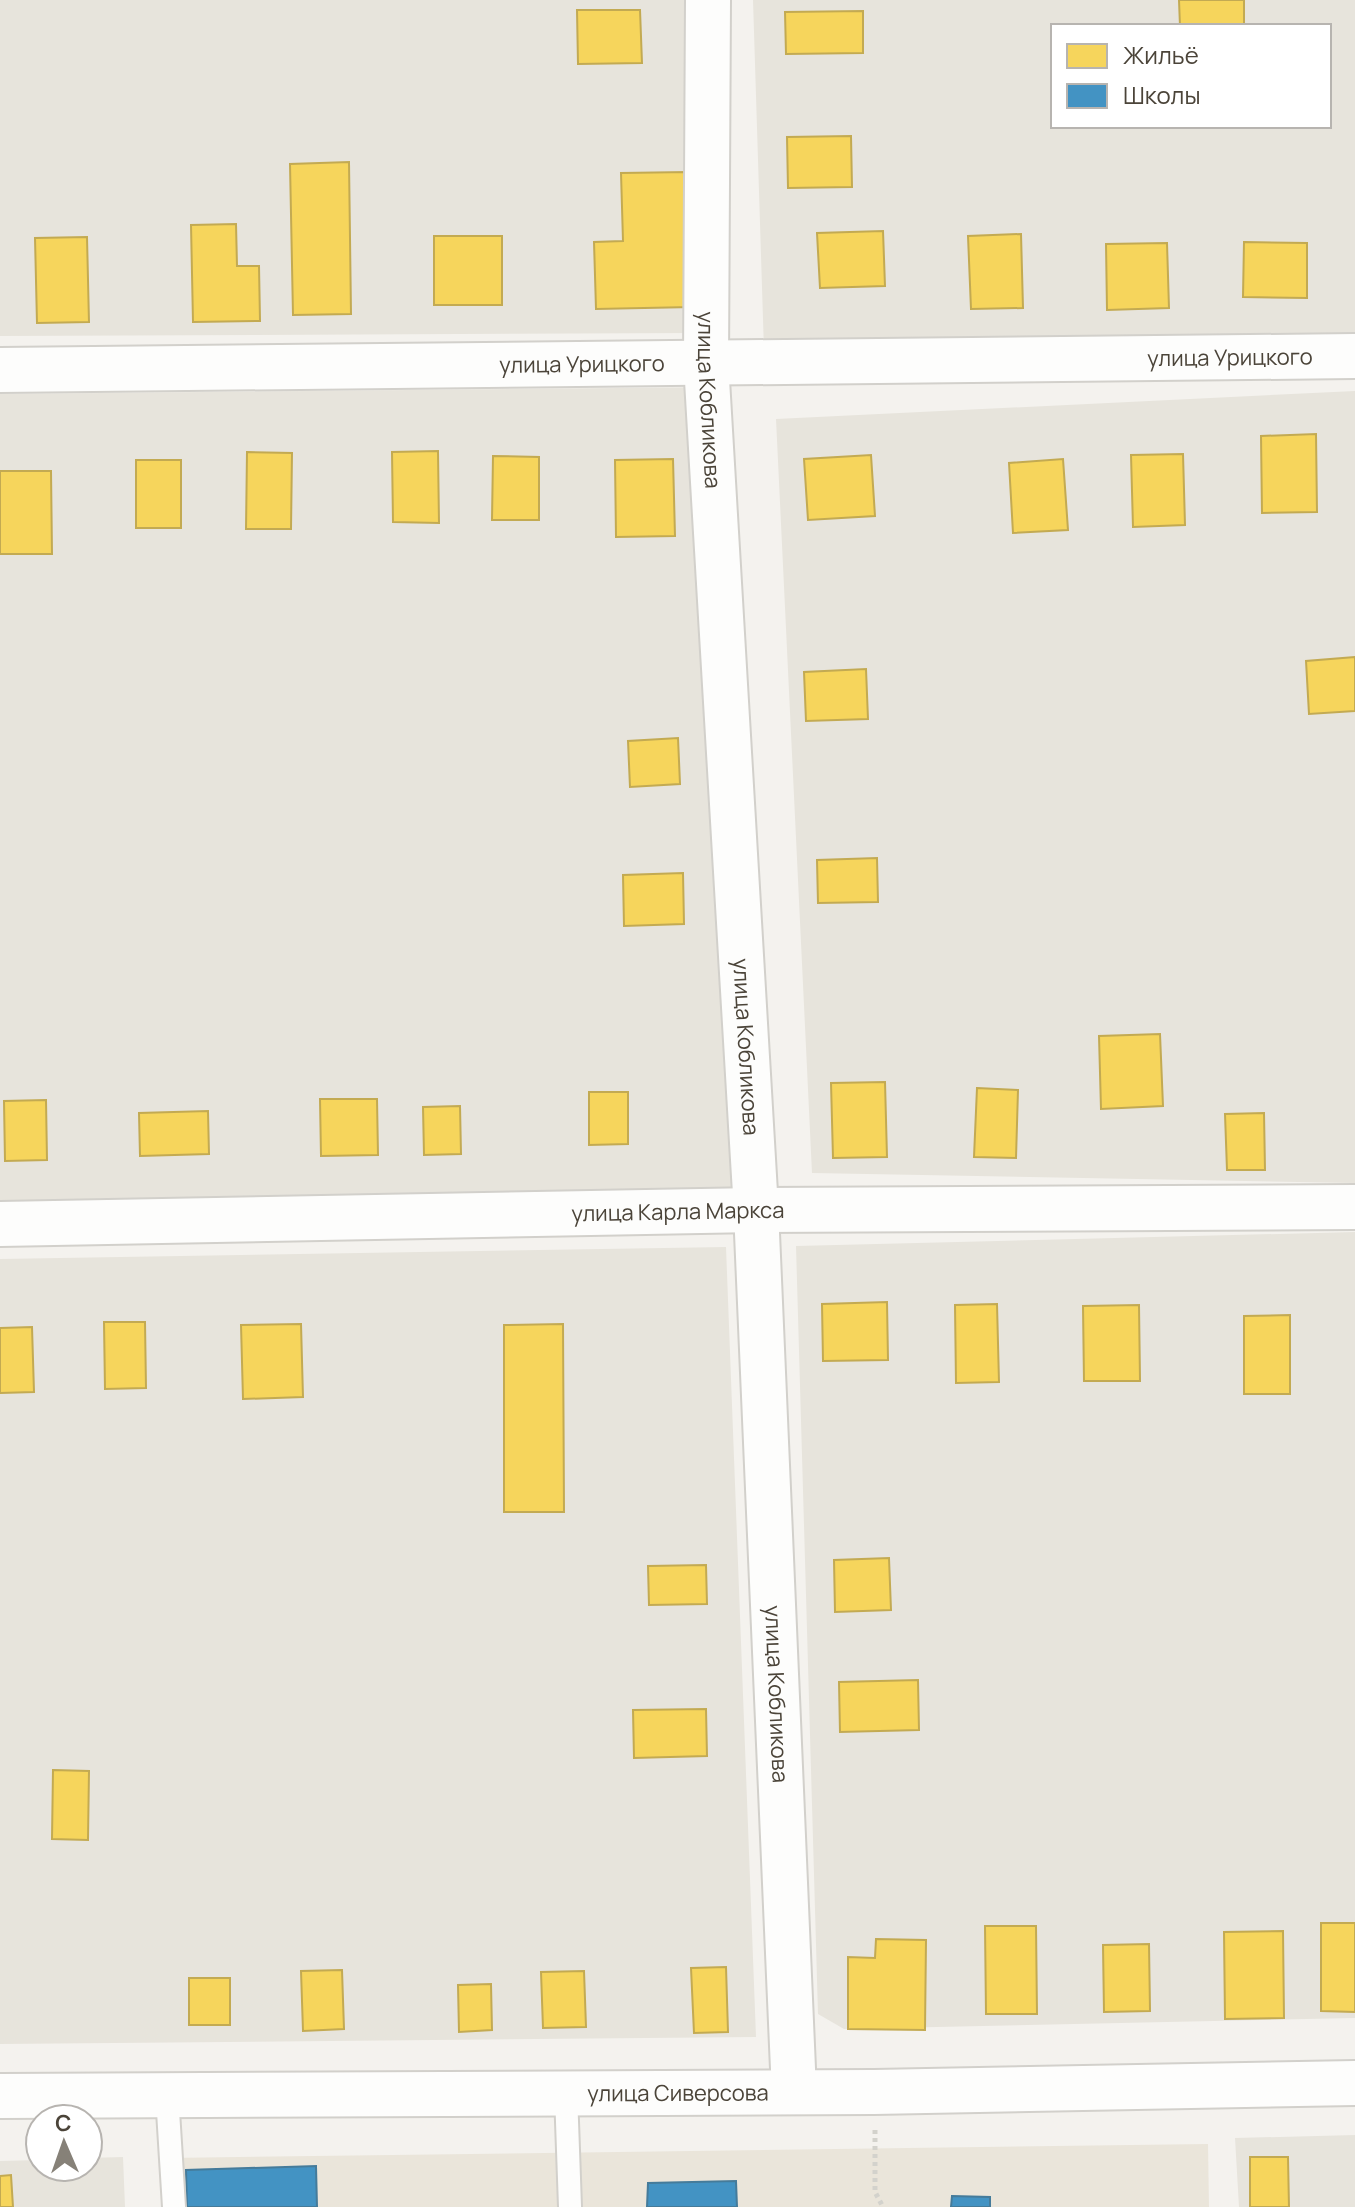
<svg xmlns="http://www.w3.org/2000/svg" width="1355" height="2207" font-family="Manrope,sans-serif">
	<rect width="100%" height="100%" fill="#f4f2ee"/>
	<!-- residential -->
	<path fill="#e7e4dc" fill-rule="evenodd" d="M 0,0 L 691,0 L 699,333 L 0,336 Z
		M 753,0 L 1355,0 L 1355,345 L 764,351 ZM 1053,26 L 1329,26 L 1329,126 L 1053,126 Z
		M 729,387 L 741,1192 L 0,1205 L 0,394 Z
		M 1355,391 L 1355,1183 L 812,1173 L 776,419 Z
		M 1355,1232 L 1355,2018 L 844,2029 L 818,2014 L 796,1246 Z
		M 726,1247 L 756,2037 L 0,2044 L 0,1259 Z
		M 1355,2135 L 1355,2207 L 1239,2207 L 1235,2138 Z
		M 123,2157 L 125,2207 L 0,2207 L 0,2161 L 40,2160 L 40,2167 L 88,2167 L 88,2158 Z"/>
	<!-- education -->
	<path fill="#eae5da" d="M 1208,2144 L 1209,2207 L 169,2207 L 168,2158 Z"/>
	<!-- homes -->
	<path fill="#f6d55c" stroke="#c3aa52" stroke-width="2" d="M 1179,0 L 1244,0 L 1244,26 L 1180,26 Z
		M 577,10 L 640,10 L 642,63 L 578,64 Z
		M 863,11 L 863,53 L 786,54 L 785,12 Z
		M 851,136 L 852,187 L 788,188 L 787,137 Z
		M 349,162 L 351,314 L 293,315 L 290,164 Z
		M 688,172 L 692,307 L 596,309 L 594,242 L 623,241 L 621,173 Z
		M 236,224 L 237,266 L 259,266 L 260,321 L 193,322 L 191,225 Z
		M 883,231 L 885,286 L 820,288 L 817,233 Z
		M 1021,234 L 1023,308 L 971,309 L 968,236 Z
		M 434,236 L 502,236 L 502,305 L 434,305 Z
		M 87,237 L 89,322 L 37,323 L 35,238 Z
		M 1244,242 L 1307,243 L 1307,298 L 1243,297 Z
		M 1167,243 L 1169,308 L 1107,310 L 1106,244 Z
		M 1316,434 L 1317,512 L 1262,513 L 1261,436 Z
		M 438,451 L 439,523 L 393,522 L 392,452 Z
		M 247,452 L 292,453 L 291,529 L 246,529 Z
		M 1183,454 L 1185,525 L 1133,527 L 1131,455 Z
		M 871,455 L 875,516 L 808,520 L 804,459 Z
		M 493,456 L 539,457 L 539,520 L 492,520 Z
		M 673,459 L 675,536 L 616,537 L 615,460 Z
		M 1063,459 L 1068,530 L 1013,533 L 1009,463 Z
		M 136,460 L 181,460 L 181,528 L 136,528 Z
		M 0,471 L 51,471 L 52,554 L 0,554 Z
		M 1355,657 L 1355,711 L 1309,714 L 1306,661 Z
		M 866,669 L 868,719 L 806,721 L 804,672 Z
		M 678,738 L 680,784 L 630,787 L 628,741 Z
		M 877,858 L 878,902 L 818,903 L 817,860 Z
		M 683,873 L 684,924 L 624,926 L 623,875 Z
		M 1160,1034 L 1163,1106 L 1101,1109 L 1099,1036 Z
		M 885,1082 L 887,1157 L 833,1158 L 831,1083 Z
		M 977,1088 L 1018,1090 L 1016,1158 L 974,1157 Z
		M 589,1092 L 628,1092 L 628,1144 L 589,1145 Z
		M 320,1099 L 377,1099 L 378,1155 L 321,1156 Z
		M 46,1100 L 47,1160 L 5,1161 L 4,1101 Z
		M 460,1106 L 461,1154 L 424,1155 L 423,1107 Z
		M 208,1111 L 209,1154 L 140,1156 L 139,1113 Z
		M 1264,1113 L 1265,1170 L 1227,1170 L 1225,1114 Z
		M 887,1302 L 888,1360 L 823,1361 L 822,1304 Z
		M 997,1304 L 999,1382 L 956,1383 L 955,1305 Z
		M 1139,1305 L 1140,1381 L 1084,1381 L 1083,1306 Z
		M 1290,1315 L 1290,1394 L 1244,1394 L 1244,1316 Z
		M 104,1322 L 145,1322 L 146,1388 L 105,1389 Z
		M 301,1324 L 303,1397 L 243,1399 L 241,1325 Z
		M 563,1324 L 564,1512 L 504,1512 L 504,1325 Z
		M 32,1327 L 34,1392 L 0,1393 L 0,1328 Z
		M 889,1558 L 891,1610 L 835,1612 L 834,1560 Z
		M 706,1565 L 707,1604 L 649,1605 L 648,1566 Z
		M 918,1680 L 919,1730 L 840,1732 L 839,1682 Z
		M 706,1709 L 707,1756 L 634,1758 L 633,1710 Z
		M 53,1770 L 89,1771 L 88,1840 L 52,1839 Z
		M 1321,1923 L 1355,1923 L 1355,2012 L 1321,2011 Z
		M 985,1926 L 1036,1926 L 1037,2014 L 986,2014 Z
		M 1283,1931 L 1284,2018 L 1225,2019 L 1224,1932 Z
		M 876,1939 L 926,1940 L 925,2030 L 848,2029 L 848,1957 L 875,1958 Z
		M 1149,1944 L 1150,2011 L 1104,2012 L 1103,1945 Z
		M 726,1967 L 728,2032 L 694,2033 L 691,1968 Z
		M 342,1970 L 344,2029 L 303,2031 L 301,1971 Z
		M 584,1971 L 586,2027 L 543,2028 L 541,1972 Z
		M 189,1978 L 230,1978 L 230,2025 L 189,2025 Z
		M 491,1984 L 492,2030 L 459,2032 L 458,1985 Z
		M 1250,2157 L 1288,2157 L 1289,2207 L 1250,2207 Z
		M 11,2175 L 13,2207 L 0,2207 L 0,2176 Z"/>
	<!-- schools -->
	<path fill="#4393c3" stroke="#457b9a" stroke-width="2" d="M 316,2166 L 317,2207 L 187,2207 L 186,2170 Z
		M 736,2181 L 737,2207 L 647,2207 L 648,2183 Z
		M 952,2196 L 990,2197 L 990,2207 L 951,2207 Z"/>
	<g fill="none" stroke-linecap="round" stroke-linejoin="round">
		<!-- service casing -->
		<g stroke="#d2d0cb" stroke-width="26">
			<path id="service" d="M 566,2093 L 570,2207
				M 167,2095 L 174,2207"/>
		</g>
		<!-- minor casing -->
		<g stroke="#d2d0cb" stroke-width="48">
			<g id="minor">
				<path id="s1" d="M 708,0 L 706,363 L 756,1210 L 794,2092"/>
				<path id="s2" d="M 0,370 L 1355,356"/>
				<path id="s3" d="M 0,1224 L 756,1210 L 1355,1207"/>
			</g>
		</g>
		<!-- tertiary casing -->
		<g stroke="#d2d0cb" stroke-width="48">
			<g id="tertiary">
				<path id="s4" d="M 0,2096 L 874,2092 L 1355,2083"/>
			</g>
		</g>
		<!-- path -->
		<path stroke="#d3d2cc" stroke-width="5" stroke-dasharray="4 4" stroke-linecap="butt" d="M 875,2130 L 875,2192 L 883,2207"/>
		<!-- service -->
		<use href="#service" stroke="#fdfdfc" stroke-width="22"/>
		<!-- minor -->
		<use href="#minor" stroke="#fdfdfc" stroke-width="44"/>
		<!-- tertiary -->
		<use href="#tertiary" stroke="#fdfdfc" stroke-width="44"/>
	</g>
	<g text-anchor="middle" stroke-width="8" stroke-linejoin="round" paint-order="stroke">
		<!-- street labels -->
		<g font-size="22" fill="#4b4439" stroke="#fff">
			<text dy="8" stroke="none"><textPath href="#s2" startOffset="1230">улица Урицкого</textPath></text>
			<text dy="8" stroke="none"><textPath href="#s2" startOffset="582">улица Урицкого</textPath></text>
			<text dy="8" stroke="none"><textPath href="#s1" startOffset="400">улица Кобликова</textPath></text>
			<text dy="8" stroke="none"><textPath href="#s1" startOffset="1048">улица Кобликова</textPath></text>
			<text dy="8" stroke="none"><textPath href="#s3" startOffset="678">улица Карла Маркса</textPath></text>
			<text dy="8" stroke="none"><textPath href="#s1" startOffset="1696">улица Кобликова</textPath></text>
			<text dy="8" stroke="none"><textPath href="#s4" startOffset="678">улица Сиверсова</textPath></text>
		</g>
	</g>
	<!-- legend -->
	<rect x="1051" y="24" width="280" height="104" fill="#ffffff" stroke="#b7b4b0" stroke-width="2"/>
	<rect x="1067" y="44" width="40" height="24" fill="#f6d55c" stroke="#b7b4b0" stroke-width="2"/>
	<text x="1123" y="64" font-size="24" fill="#4b4439">Жильё</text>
	<rect x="1067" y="84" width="40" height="24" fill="#4393c3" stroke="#b7b4b0" stroke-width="2"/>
	<text x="1123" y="104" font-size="24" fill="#4b4439">Школы</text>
	<!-- north arrow -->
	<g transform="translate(64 2143) rotate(358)"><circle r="38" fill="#ffffff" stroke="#b7b4b0" stroke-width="2"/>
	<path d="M0-6L14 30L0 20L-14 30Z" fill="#868178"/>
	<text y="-12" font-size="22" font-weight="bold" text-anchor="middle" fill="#4b4439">С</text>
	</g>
</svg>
